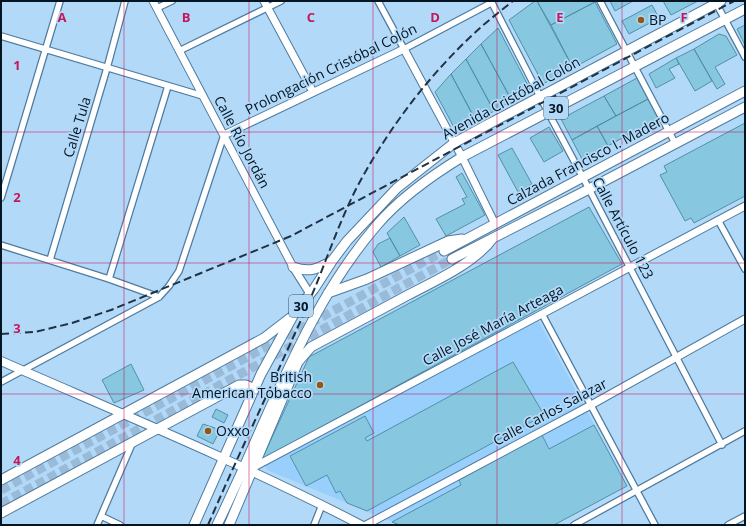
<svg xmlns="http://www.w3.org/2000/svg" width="746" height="526" font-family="'Open Sans',sans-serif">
	<rect width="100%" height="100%" fill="#b3d9f8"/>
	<!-- built -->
	<path fill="#99cffc" d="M 589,207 L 622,264 L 534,312 L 627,486 L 554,525 L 400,525 L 267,470 L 262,459 L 309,357 Z"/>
	<!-- building -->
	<path fill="#87c8e0" stroke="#5190a7" d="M 535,1 L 537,1 L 573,68 L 543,84 L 509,20 Z
		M 537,1 L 594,1 L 595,2 L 551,25 Z
		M 610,1 L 633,1 L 615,11 Z
		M 663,1 L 698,1 L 671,15 Z
		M 595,2 L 617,44 L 573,68 L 551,25 Z
		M 652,5 L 659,18 L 629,34 L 622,21 Z
		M 745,25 L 745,45 L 737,29 Z
		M 498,28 L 531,91 L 512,101 L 481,44 Z
		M 719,34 L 726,36 L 737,55 L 715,67 L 725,84 L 717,89 L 694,49 Z
		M 481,44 L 512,101 L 494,111 L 466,59 Z
		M 694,49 L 712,81 L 695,91 L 676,58 Z
		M 676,58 L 679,64 L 669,69 L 675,78 L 656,88 L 649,74 Z
		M 466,59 L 494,111 L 476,121 L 451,74 Z
		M 451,74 L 476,121 L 456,131 L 435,92 Z
		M 637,78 L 648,99 L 616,116 L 604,96 Z
		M 604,96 L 616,116 L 572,140 L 561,119 Z
		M 648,99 L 658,118 L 608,146 L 597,126 Z
		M 745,123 L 745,196 L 694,223 L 691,218 L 685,221 L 660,175 L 667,172 L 664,166 Z
		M 597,126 L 608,146 L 582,159 L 572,140 Z
		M 549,127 L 563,151 L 544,162 L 530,138 Z
		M 512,148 L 532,184 L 518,192 L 498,155 Z
		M 462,173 L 485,215 L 446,236 L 436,219 L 465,204 L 462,199 L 467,197 L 456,177 Z
		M 589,207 L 622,264 L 262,459 L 309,357 Z
		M 404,217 L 420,245 L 400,256 L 387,233 Z
		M 390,238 L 400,256 L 381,267 L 373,252 L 378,244 Z
		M 513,362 L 544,415 L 367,511 L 347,503 L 340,491 L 336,493 L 327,475 L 306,486 L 290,456 L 365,416 L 374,433 L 365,438 L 367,441 Z
		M 131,364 L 144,390 L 114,403 L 102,380 Z
		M 216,409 L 228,415 L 224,423 L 212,417 Z
		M 203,424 L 215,428 L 218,434 L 213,444 L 197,436 Z
		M 594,425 L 627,486 L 554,525 L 400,525 L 392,522 L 461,485 L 459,480 L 542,435 L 549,449 Z"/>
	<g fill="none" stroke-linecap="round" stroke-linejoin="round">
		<!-- primary-tunnel -->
		<path stroke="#99bbd8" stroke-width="9" stroke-dasharray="9 4.5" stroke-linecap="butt" d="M 1,490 L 444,251
			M 1,504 L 452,259"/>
		<!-- minor casing -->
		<g stroke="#4e7b9f" stroke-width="8">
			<path id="minor" d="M 378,1 L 404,49 L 491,3
				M 491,1 L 548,112 L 589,189 L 722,445
				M 600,1 L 675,143
				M 715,1 L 745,57
				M 157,8 L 172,1
				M 1,36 L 203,96
				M 179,51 L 281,1
				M 1,198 L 60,1
				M 718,220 L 745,269
				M 1,245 L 109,279 L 159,297
				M 50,260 L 107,68 L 125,1
				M 109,279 L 168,86
				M 542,314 L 655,525
				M 1,382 L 159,297 L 169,286 L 179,271 L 224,135
				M 101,516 L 120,525
				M 97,525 L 132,444
				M 314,525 L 322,505
				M 574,525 L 745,431
				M 728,525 L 745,516"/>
		</g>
		<!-- tertiary casing -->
		<g stroke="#4e7b9f" stroke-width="9">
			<path id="tertiary" d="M 153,1 L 293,267 L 310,294
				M 264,1 L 313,92
				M 224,135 L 404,49 L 462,157 L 495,224
				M 254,467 L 745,206
				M 366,525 L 591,405 L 745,319"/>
		</g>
		<!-- secondary casing -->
		<g stroke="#4e7b9f" stroke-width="10">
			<path id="secondary" d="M 1,361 C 122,414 244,464 361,525"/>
		</g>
		<!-- primary casing -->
		<g stroke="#4e7b9f" stroke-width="11">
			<path id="primary" d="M 444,251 L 745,91
				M 452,259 L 589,189 L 745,107
				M 293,267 C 310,273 317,269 332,261
				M 328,293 L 367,279 L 448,241 L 462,239
				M 1,480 L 264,338 L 290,318
				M 1,513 L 239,385 L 246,385 L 254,389
				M 194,525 L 261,374 L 294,314 L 314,289 L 332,261 L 347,241 L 397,188 L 454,143 L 485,126 L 721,1
				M 217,525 C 233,492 248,459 262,426 C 294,355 326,284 377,225 C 400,198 431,176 462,157 L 745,9
				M 229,525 L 298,362 L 311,347 C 343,330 375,313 408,295 C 435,281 475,263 493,238"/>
		</g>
		<!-- minor -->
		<use href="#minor" stroke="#fff" stroke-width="5.5"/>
		<!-- tertiary -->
		<use href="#tertiary" stroke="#fff" stroke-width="7"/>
		<!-- secondary -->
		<use href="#secondary" stroke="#fff" stroke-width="8"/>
		<!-- primary -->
		<use href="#primary" stroke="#fff" stroke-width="9"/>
		<!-- rail -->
		<path stroke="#1f3344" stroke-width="2" stroke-dasharray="8 4" stroke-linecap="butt" d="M 1,334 L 35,332 L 72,323 L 111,310 L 291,236 L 734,1
			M 208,525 C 239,453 273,383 305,311 C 323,271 336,229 356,189 C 387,130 430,73 480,28 C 490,19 502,10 513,1"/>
	</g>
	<!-- grid -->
	<path fill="none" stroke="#c2185b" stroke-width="1" stroke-opacity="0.55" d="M 124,1 L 124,525M 249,1 L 249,525M 373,1 L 373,525M 497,1 L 497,525M 622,1 L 622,525M 1,132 L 745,132M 1,263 L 745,263M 1,394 L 745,394"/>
	<!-- markers -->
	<g fill="#915714" stroke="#b3d9f8" stroke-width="1.5">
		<circle cx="641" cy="20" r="4"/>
		<circle cx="320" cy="385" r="4"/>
		<circle cx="208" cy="431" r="4"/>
	</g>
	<g text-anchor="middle" stroke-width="3.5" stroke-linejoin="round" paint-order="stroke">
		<!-- shield labels -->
		<g fill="#b3d9f8" stroke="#384f62" stroke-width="1">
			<rect x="544" y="97" width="24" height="22" rx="3"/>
			<rect x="289" y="295" width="24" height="22" rx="3"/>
		</g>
		<g font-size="13" font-weight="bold" fill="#031422">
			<text x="556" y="113">30</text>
			<text x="301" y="311">30</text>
		</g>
		<!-- poi labels -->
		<g font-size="14" fill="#031422" stroke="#b3d9f8" text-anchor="start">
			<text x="649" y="25">BP</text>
			<text x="312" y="382" text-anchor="end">British<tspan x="312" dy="16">American Tobacco</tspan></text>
			<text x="216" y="436">Oxxo</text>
		</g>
		<!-- street labels -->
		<g font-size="14" fill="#031422" stroke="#b3d9f8">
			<text transform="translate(331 69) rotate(-26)" y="5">Prolongación Cristóbal Colón</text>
			<text transform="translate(511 98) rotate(-29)" y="5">Avenida Cristóbal Colón</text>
			<text transform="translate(77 127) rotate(-73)" y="5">Calle Tula</text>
			<text transform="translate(242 142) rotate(62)" y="5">Calle Río Jordán</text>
			<text transform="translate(588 159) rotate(-28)" y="5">Calzada Francisco I. Madero</text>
			<text transform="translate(623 228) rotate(62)" y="5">Calle Artículo 123</text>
			<text transform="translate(493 325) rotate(-28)" y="5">Calle José María Arteaga</text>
			<text transform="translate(550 412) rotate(-28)" y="5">Calle Carlos Salazar</text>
		</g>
	</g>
	<g font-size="13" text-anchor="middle" font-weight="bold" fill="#c2185b" stroke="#b3d9f8" stroke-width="3.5" stroke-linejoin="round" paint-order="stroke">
		<text x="62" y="22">A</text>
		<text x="186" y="22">B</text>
		<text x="311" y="22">C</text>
		<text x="435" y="22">D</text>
		<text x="560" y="22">E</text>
		<text x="684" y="22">F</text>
		<text x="17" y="70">1</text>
		<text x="17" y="202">2</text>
		<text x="17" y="333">3</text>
		<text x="17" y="465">4</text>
	</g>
	<!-- border -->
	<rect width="746" height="526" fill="none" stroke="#031422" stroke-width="4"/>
</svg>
